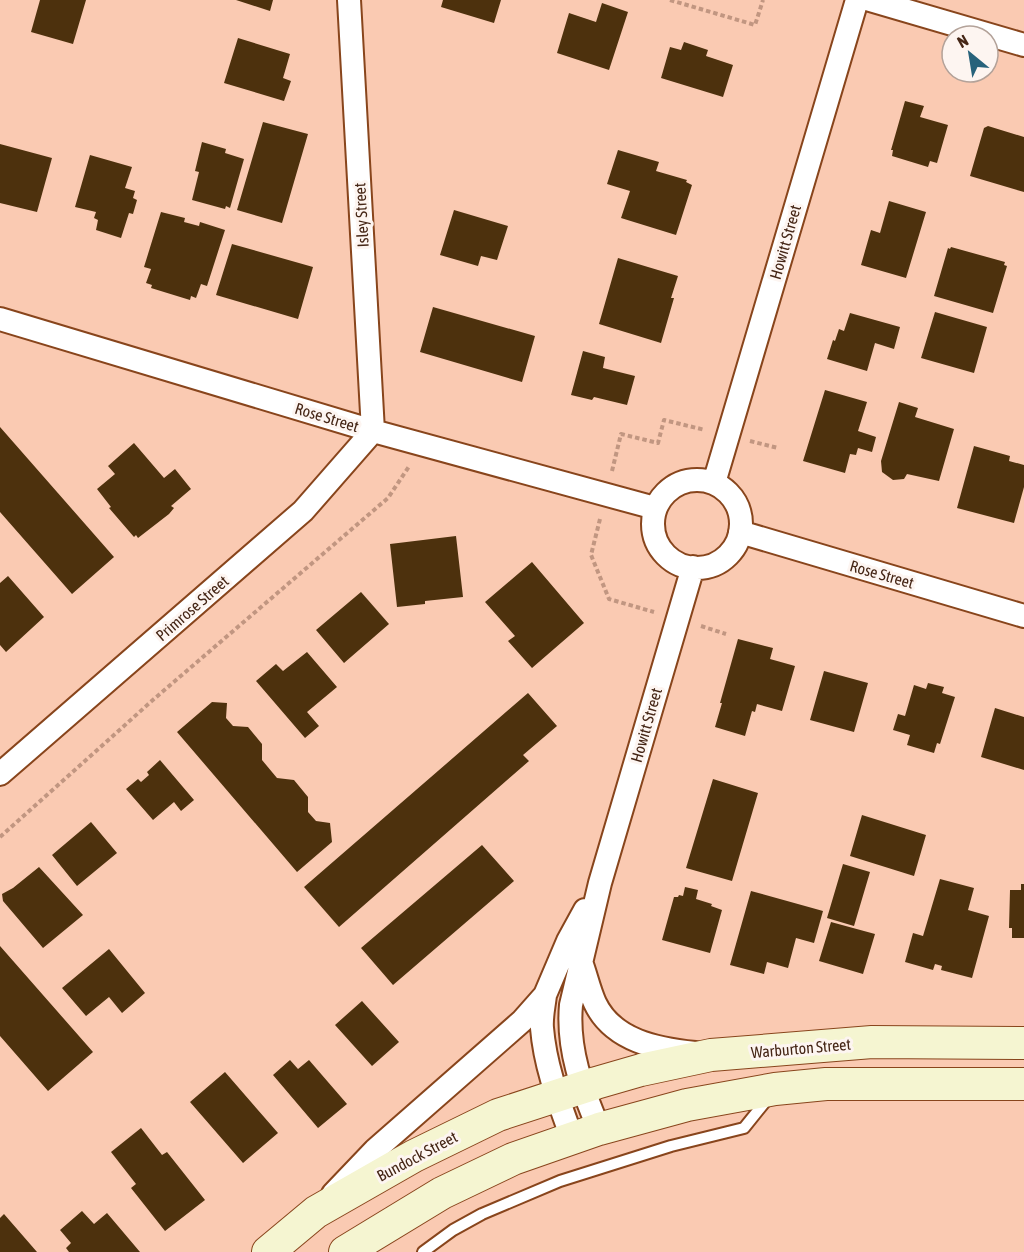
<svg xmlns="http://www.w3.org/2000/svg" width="1024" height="1252" font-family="'Asap Condensed',sans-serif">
	<rect width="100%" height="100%" fill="#facab2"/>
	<!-- building -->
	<path fill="#4d310d" d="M 40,0 L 86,0 L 73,44 L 31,32 Z
		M 236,0 L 273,0 L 270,11 Z
		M 443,0 L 501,0 L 494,23 L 441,7 Z
		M 602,3 L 628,12 L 609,70 L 557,53 L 569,13 L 596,22 Z
		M 238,38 L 290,54 L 283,78 L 291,81 L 284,101 L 224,83 Z
		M 684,42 L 708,50 L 706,56 L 733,65 L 723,97 L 661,78 L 670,47 L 681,50 Z
		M 905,101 L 924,106 L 920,117 L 948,125 L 937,163 L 930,161 L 928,167 L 892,156 L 893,150 L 891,150 Z
		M 263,122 L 308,134 L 282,223 L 237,210 Z
		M 988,126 L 1024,137 L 1024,192 L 970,176 L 984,128 Z
		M 202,142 L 226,149 L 225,153 L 244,159 L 230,208 L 226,206 L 225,209 L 192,200 L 199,172 L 195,171 Z
		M 0,144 L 52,158 L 37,212 L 0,203 Z
		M 618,150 L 659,162 L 656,171 L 687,180 L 686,182 L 692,185 L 676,235 L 621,218 L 630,191 L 607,184 Z
		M 90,155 L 132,167 L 125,188 L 135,191 L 133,198 L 137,200 L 133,214 L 129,213 L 121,238 L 96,230 L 98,220 L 94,218 L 96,212 L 75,207 Z
		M 889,201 L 926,212 L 906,278 L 861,265 L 871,230 L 880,233 Z
		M 454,210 L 508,226 L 497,260 L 481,256 L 478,266 L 440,255 Z
		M 161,212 L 185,218 L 184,222 L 199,226 L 200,222 L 225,230 L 207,286 L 201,284 L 196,298 L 191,296 L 190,300 L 151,288 L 152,285 L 146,283 L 151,269 L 144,267 Z
		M 232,244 L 313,267 L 298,319 L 216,295 Z
		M 951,247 L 1005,262 L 1004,265 L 1007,266 L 993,313 L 934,296 L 948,248 L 950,249 Z
		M 618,258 L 678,276 L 671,298 L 674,298 L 661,343 L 599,324 Z
		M 433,307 L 535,336 L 522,382 L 420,352 Z
		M 935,312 L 987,327 L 974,373 L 921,358 Z
		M 850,313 L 900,327 L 894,349 L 875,343 L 867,371 L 827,359 L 833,340 L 835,341 L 839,329 L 844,331 Z
		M 583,351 L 605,357 L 603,368 L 635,376 L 627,405 L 594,397 L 592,400 L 571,395 Z
		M 825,390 L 867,402 L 858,431 L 876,437 L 872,452 L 858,448 L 856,455 L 850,454 L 845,473 L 803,461 Z
		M 899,402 L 918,408 L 915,417 L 954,429 L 939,481 L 907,474 L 904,479 L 893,480 L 882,472 L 881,461 Z
		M 0,427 L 114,557 L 72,594 L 0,512 Z
		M 134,443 L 164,478 L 175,469 L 191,489 L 171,506 L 174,508 L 169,514 L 138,538 L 136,535 L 134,537 L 109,508 L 111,507 L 97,489 L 115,474 L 108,466 Z
		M 974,446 L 1010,456 L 1009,461 L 1024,465 L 1024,487 L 1014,523 L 957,508 Z
		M 456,536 L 463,597 L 425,601 L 425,604 L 397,607 L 390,544 Z
		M 532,562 L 584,623 L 532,668 L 508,641 L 515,636 L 485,602 Z
		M 8,576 L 44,617 L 6,652 L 0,645 L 0,583 Z
		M 361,592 L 389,624 L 344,663 L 316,630 Z
		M 738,639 L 773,648 L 770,659 L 795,666 L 782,711 L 757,704 L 755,712 L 752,711 L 745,736 L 715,727 L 722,703 L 720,703 Z
		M 307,652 L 337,687 L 307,712 L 319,726 L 305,738 L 256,681 L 276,664 L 283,671 Z
		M 824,671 L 868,683 L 854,732 L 810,720 Z
		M 928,683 L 944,687 L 942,693 L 955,697 L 940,744 L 937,743 L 934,753 L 907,745 L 910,735 L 893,730 L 898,714 L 905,716 L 914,685 L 926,689 Z
		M 528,693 L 557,726 L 523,755 L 529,761 L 339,927 L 304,887 Z
		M 212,702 L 227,703 L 226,718 L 233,726 L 248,727 L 262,744 L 262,760 L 277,778 L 294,780 L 308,797 L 308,812 L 316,821 L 330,823 L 332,842 L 297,872 L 177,732 Z
		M 995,708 L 1024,717 L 1024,770 L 981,757 Z
		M 160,760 L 194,800 L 181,811 L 174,802 L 153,820 L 126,789 L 138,779 L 141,782 L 149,775 L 147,772 Z
		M 713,779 L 758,793 L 732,881 L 686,868 Z
		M 862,815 L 926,835 L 914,876 L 850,856 Z
		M 91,822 L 117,853 L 77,886 L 52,855 Z
		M 482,845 L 514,881 L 393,985 L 361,948 Z
		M 843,864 L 870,872 L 854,926 L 827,918 Z
		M 39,867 L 83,915 L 43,948 L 3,901 L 2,894 L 13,888 Z
		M 940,879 L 974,888 L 968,910 L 989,916 L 972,978 L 941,970 L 942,966 L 935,964 L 933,970 L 905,962 L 913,933 L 923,936 Z
		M 1021,884 L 1024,884 L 1024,938 L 1012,938 L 1012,928 L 1009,928 L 1010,890 L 1021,890 Z
		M 685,887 L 698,890 L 696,899 L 712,904 L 711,906 L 722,910 L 710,953 L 662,940 L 674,897 L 678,897 L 679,895 L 683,896 Z
		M 751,891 L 823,911 L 814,943 L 796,938 L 788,968 L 767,962 L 764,974 L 730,965 Z
		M 831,922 L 875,934 L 863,974 L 819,961 Z
		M 0,946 L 93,1052 L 48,1091 L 0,1036 Z
		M 109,949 L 145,993 L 122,1013 L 109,997 L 86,1016 L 62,988 Z
		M 362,1001 L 399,1042 L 372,1066 L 335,1025 Z
		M 290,1060 L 298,1069 L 309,1060 L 347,1104 L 318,1128 L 273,1075 Z
		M 225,1072 L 278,1133 L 243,1163 L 190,1102 Z
		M 141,1128 L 162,1155 L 167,1152 L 205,1200 L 165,1231 L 131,1188 L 136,1184 L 111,1152 Z
		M 82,1211 L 94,1224 L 107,1213 L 140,1252 L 69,1252 L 66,1248 L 71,1243 L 60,1230 Z
		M 4,1214 L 37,1252 L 0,1252 L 0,1218 Z"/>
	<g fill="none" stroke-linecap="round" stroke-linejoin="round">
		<!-- service casing -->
		<g stroke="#88451c" stroke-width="14">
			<path id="service" d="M 423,1252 L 453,1230 L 482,1214 L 560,1181 L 671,1146 L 744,1128 L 769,1097"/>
		</g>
		<!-- minor casing -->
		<g stroke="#88451c" stroke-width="26">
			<path id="minor" d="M 870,0 L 1024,45
				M 0,319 L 373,431 L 655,508
				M653 524a44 44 0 1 1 88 0a44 44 0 1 1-88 0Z
				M 714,483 L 857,0
				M 740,532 L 1024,616
				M 0,774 L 303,511 L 373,431 L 349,0
				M 581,962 C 586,975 589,990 595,1003 C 613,1041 657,1049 695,1053
				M 545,995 C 544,1005 541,1017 542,1028 C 545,1066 559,1102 572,1138
				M 599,1129 C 582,1089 567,1049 571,1005 L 600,883 L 693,567
				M 333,1194 L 375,1150 L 522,1021 L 545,995 L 568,941 L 585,910"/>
		</g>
		<!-- secondary casing -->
		<g stroke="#88451c" stroke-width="34">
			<path id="secondary" d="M 268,1252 L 316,1212 L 414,1156 L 498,1115 L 596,1083 L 641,1070 L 711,1055 L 872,1042 L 1024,1043
				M 345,1252 L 442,1193 L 513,1159 L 599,1129 L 687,1105 L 775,1089 L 826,1084 L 1024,1084"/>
		</g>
		<!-- path -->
		<path stroke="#c19681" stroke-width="4" stroke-dasharray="4.5 3" stroke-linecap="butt" d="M 670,0 L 755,25 L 763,0
			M 750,441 L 778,448
			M 612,471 L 621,434 L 658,443 L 664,420 L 705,430
			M 600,519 L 591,555 L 609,599 L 654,612
			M 701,626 L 726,634
			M 0,837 L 154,699 L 388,498 L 410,465"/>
		<!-- service -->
		<use href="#service" stroke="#fff" stroke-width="10"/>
		<!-- minor -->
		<use href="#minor" stroke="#fff" stroke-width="22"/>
		<!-- secondary -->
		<use href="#secondary" stroke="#f5f5d1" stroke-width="32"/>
	</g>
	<g text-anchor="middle" stroke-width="6" stroke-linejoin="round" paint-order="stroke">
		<!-- street labels -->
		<g font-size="16" fill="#452616" stroke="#fdf5f1">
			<text transform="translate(361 215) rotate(-93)" y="6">Isley Street</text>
			<text transform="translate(785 242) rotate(-74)" y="6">Howitt Street</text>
			<text transform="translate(327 417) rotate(17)" y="6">Rose Street</text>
			<text transform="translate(882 574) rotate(16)" y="6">Rose Street</text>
			<text transform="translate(192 608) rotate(-41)" y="6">Primrose Street</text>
			<text transform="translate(646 725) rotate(-74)" y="6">Howitt Street</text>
			<text transform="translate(801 1048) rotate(-5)" y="6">Warburton Street</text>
			<text transform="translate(417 1156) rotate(-28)" y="6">Bundock Street</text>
		</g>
	</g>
	<!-- north arrow -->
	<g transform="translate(970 54) rotate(330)"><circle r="28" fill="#fdf5f1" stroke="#b3a299" stroke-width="1.5"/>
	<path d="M0-4.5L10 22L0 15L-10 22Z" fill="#27627b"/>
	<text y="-9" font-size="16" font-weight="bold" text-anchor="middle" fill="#452616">N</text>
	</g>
</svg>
